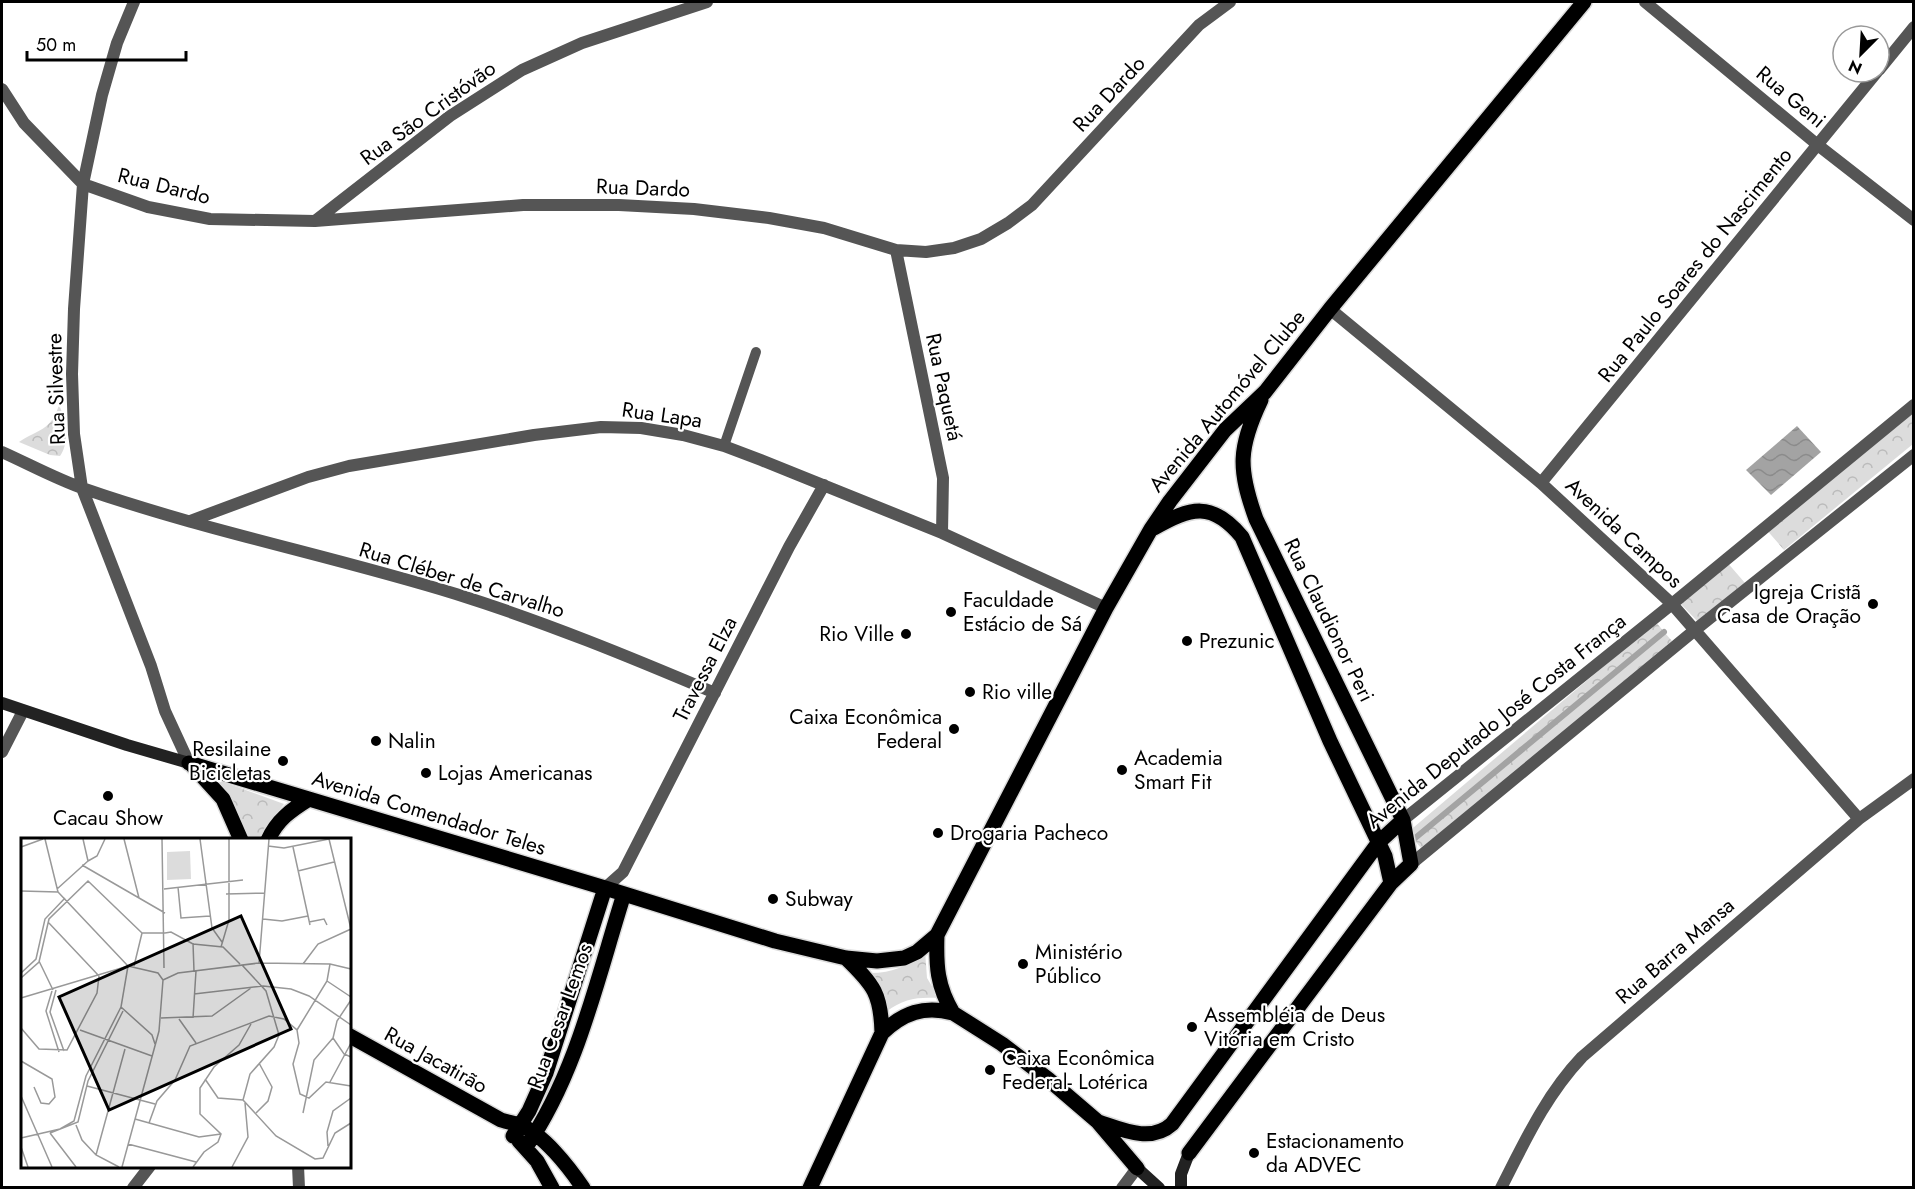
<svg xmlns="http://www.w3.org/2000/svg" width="1915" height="1189" font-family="Jost,sans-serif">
	<defs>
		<pattern id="park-crowns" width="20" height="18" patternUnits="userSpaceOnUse" patternTransform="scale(1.5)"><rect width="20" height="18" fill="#dcdcdc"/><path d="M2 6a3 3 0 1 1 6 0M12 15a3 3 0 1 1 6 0" fill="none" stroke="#bbb"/></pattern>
		<pattern id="water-waves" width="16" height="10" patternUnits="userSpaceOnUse" patternTransform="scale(1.5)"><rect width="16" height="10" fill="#a3a3a3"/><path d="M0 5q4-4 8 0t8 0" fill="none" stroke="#8b8b8b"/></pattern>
	</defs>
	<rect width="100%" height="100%" fill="#fff"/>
	<!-- park -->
	<path fill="url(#park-crowns)" d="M 59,405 C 66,420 70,442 60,456 L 50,455 L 19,442 C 38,429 51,431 59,405 Z
		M 1913,413 L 1913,444 L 1784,550 L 1765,528 Z
		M 1726,561 L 1745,583 L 1700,624 L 1680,603 Z
		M 1656,622 L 1663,631 L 1413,840 L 1407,833 Z
		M 1665,633 L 1672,641 L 1421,848 L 1415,841 Z
		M 218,780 L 284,804 L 275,815 L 259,839 L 248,839 L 234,807 Z
		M 925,951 L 927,978 L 939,998 C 918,997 904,998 886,1012 L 882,988 L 870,973 C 893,973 908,966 925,951 Z"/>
	<!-- water -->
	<path fill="url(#water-waves)" d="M 1797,426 L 1821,452 L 1771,495 L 1746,470 Z"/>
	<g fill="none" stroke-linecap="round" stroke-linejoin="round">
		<!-- stream -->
		<path stroke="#a3a3a3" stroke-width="6" d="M 1414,839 L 1664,632"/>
		<!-- primary casing -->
		<g stroke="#dbdbdb" stroke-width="18">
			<path id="primary" d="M 1154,528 C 1191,507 1212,501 1242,537 L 1330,741 L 1385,856 L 1391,883
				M 189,763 L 605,888 L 775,941 L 846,958 L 877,961 L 904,958 L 917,952 L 937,935 L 1106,608 L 1151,529 L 1170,501 L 1225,430 L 1265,392 L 1330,309 L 1584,2
				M 192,765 L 223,799 L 241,840
				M 268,840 C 277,820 291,810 309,799
				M 937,935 C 936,966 937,986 953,1013
				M 846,958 C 874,985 881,994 882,1033
				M 350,1036 L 501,1120 C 507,1122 514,1123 520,1125 C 543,1134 569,1167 583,1188
				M 1099,1122 C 1123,1130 1151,1143 1172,1124 L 1379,842 L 1403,820
				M 513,1136 L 529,1111 L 546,1073 L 605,888
				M 519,1141 L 537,1161 L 552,1188
				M 526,1147 C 577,1073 597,979 624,894
				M 1189,1153 L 1391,883 L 1411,864 L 1403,820 L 1256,519 C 1238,469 1238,448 1261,400
				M 810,1188 L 882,1033 C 903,1013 924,1005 953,1013 L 1002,1044 L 1048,1079 L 1097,1121 L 1137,1168"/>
		</g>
		<!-- lane -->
		<path stroke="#555" stroke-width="10" d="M 724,446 L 756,352"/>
		<!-- street -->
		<path stroke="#555" stroke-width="12" d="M 134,2 L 117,43 L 102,95 L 83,184 L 74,309 L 72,374 L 74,434 L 82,488 L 151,666 L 165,711 L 189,763
			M 1645,2 L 1819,146 L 1914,220
			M 1879,70 L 1914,27
			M 2,89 L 24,123 L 83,184 L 148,207 L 210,219 L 315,221 L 523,205 L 619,205 L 694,209 L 769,218 L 824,228 L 896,250 L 926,252 L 954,248 L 981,239 L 1008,223 L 1032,205 L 1199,25 L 1230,2
			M 315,221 L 450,116 L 522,70 L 582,43 L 707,2
			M 896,250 L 943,478 L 942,533
			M 1330,309 L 1541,483 L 1672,604 L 1859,819
			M 2,452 C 29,464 56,479 85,489 C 206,531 333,556 456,594 C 545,622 630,657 715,693
			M 1541,483 L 1877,72
			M 190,521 L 308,477 L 349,466 L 534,435 L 601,427 L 641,428 L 683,435 L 724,446 L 761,460 L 942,533 L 1106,608
			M 2,752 L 23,711
			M 1403,820 L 1672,604 L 1914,405
			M 1411,864 L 1695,630 L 1914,455
			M 605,888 L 623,872 L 789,547 L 824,485
			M 298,1166 L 299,1188
			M 133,1188 L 150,1166
			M 1122,1188 L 1137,1168
			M 1501,1188 C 1525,1141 1546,1095 1582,1057 L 1859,819 L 1914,779"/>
		<!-- secondary -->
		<path stroke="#222" stroke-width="12" d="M 2,703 L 127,745 L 189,763
			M 1137,1168 L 1159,1188
			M 1181,1188 L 1181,1174 L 1189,1153"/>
		<!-- primary -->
		<use href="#primary" stroke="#000" stroke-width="15"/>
	</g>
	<!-- markers -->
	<g fill="#000" stroke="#fff" stroke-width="2">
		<circle cx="1873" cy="604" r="6"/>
		<circle cx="951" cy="612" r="6"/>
		<circle cx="906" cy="634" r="6"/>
		<circle cx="1187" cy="641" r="6"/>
		<circle cx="970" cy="692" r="6"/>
		<circle cx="954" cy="729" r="6"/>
		<circle cx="376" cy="741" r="6"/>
		<circle cx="283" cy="761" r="6"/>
		<circle cx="1122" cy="770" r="6"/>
		<circle cx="426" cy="773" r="6"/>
		<circle cx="108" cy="796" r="6"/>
		<circle cx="938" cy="833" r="6"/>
		<circle cx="773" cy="899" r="6"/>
		<circle cx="1023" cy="964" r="6"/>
		<circle cx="1192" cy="1027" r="6"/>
		<circle cx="990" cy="1070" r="6"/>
		<circle cx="1254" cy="1153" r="6"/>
	</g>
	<g text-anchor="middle" stroke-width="4.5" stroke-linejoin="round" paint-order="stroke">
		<!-- street labels -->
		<g font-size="21" fill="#000" stroke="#fff">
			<text transform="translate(1109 94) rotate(-47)" y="7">Rua Dardo</text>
			<text transform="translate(1791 97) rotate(40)" y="7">Rua Geni</text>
			<text transform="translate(428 113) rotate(-36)" y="7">Rua São Cristóvão</text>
			<text transform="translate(164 186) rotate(14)" y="7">Rua Dardo</text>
			<text transform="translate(643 188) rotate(2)" y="7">Rua Dardo</text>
			<text transform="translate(1695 265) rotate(-51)" y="7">Rua Paulo Soares do Nascimento</text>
			<text transform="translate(944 387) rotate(78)" y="7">Rua Paquetá</text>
			<text transform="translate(56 389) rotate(-92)" y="7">Rua Silvestre</text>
			<text transform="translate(1227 401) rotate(-50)" y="7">Avenida Automóvel Clube</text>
			<text transform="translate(662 415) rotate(8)" y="7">Rua Lapa</text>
			<text transform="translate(1624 533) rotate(43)" y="7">Avenida Campos</text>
			<text transform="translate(462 580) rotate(17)" y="7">Rua Cléber de Carvalho</text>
			<text transform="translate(1329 620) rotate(64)" y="7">Rua Claudionor Peri</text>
			<text transform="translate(705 669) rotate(-63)" y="7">Travessa Elza</text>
			<text transform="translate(1496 721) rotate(-39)" y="7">Avenida Deputado José Costa França</text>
			<text transform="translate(429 813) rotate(17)" y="7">Avenida Comendador Teles</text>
			<text transform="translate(1675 951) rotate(-41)" y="7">Rua Barra Mansa</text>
			<text transform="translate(560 1016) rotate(-70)" y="7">Rua Cesar Lemos</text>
			<text transform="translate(436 1060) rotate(29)" y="7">Rua Jacatirão</text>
		</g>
		<!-- poi labels -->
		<g font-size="21" fill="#000" stroke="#fff" text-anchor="start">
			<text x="1861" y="599" text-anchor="end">Igreja Cristã<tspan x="1861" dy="24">Casa de Oração</tspan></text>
			<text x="963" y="607">Faculdade<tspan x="963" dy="24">Estácio de Sá</tspan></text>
			<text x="894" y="641" text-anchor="end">Rio Ville</text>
			<text x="1199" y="648">Prezunic</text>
			<text x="982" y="699">Rio ville</text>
			<text x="942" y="724" text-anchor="end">Caixa Econômica<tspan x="942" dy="24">Federal</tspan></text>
			<text x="388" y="748">Nalin</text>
			<text x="271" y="756" text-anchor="end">Resilaine<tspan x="271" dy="24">Bicicletas</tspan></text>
			<text x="1134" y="765">Academia<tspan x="1134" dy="24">Smart Fit</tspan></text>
			<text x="438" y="780">Lojas Americanas</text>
			<text x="108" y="825" text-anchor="middle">Cacau Show</text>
			<text x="950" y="840">Drogaria Pacheco</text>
			<text x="785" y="906">Subway</text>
			<text x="1035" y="959">Ministério<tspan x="1035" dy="24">Público</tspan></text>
			<text x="1204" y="1022">Assembléia de Deus<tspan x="1204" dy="24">Vitória em Cristo</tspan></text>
			<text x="1002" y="1065">Caixa Econômica<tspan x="1002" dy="24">Federal- Lotérica</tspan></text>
			<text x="1266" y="1148">Estacionamento<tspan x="1266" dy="24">da ADVEC</tspan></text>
		</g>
	</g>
	<!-- overview -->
	<g transform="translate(21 838)">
		<rect width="330" height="330" fill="#fff"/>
		<path d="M 169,13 L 170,41 L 146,42 L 146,14 Z" fill="#dcdcdc"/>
		<path fill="none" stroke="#999" stroke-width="1.5" d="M 24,1 L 37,54M 62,1 L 67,23 L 76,18 L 84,1M 103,1 L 118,60M 141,1 L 143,130M 179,1 L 191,90 L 201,104M 308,1 L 330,91M 247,8 L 263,10 L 308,1M 0,9 L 22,1M 272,9 L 289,87M 61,27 L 144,75M 277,33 L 313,24M 157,49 L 160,80 L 189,78M 36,51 L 67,23M 143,51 L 222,42M 0,53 L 37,54 L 107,128M 205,56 L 244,55M 242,81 L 261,83 L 287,78M 288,84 L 303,81 L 306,87M 121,95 L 144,95M 144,95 L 150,94 L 172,106 L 202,109 L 219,126M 172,105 L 173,133M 200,109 L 208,82 L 208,1M 18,123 L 32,152M 238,125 L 248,1M 282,126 L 297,106 L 330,91M 221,127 L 245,153 L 258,197 L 253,209 L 229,236 L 222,262M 107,128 L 100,169 L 131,197 L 134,206M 113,128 L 121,95M 0,135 L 15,121 L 24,81 L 44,60M 0,140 L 18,124 L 28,81 L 67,43 L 121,95M 142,142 L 157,135 L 238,125 L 309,126 L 330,131M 306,143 L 330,159M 35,152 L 29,174 L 43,213M 31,153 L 25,173 L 38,214M 173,156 L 242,148 L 270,151 L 288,158 L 330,187M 0,160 L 107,128 L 137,135 L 142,142M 330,162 L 316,183 L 312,200 L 323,216 L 330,219M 140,180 L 191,178 L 230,150M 172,180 L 175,133M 158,181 L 175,205M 0,190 L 18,211 L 46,212 L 76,155 L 78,138 L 27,84M 59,192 L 131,218M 276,192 L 306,143 L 309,126M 0,223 L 31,241 L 34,259 L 28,266 L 20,265 L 13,249M 184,241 L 197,260 L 222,262 L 255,298 L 294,321 L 302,320 L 314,295 L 330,285M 309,244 L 330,205M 66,248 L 134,266M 0,258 L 31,329M 235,275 L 247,263 L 251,249 L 238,225M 282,275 L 293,222 L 312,200M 114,281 L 178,299 L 200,296M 128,285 L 136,263 L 154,242 L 169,208 L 248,178 L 263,181 L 276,192 L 278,205 L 272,226 L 279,256 L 288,260 L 305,244 L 330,248M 55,287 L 61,302 L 75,317 L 98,329M 29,295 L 57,284 L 67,243 L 102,173M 29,295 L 55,329M 0,300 L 39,291 L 53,283 L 65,238 L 100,169M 107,306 L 175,324M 307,308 L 306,294 L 312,273 L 330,260M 0,309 L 7,329M 75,317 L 104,211M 101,329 L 138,193 L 142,142M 172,329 L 183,314 L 197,304 L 200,296 L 179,276 L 179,250 L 193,229 L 218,207 L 230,186M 211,329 L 227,299 L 224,265"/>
		<path fill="#000" fill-opacity="0.15" stroke="#000" stroke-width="3" d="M 220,78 L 270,191 L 88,272 L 38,159 Z"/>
		<rect width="330" height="330" fill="none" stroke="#000" stroke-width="3"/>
	</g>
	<!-- border -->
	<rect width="1915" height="1189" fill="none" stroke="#000000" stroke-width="6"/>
	<!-- north arrow -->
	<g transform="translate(1861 54) rotate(204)"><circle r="28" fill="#ffffff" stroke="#999999" stroke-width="1.5"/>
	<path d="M0-4.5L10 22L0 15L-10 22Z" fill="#000000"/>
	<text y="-9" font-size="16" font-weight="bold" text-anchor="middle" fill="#000000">N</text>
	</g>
	<!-- scale -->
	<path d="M27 51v9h159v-9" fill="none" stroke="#000000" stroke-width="3"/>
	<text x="36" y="51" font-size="18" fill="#000000" stroke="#ffffff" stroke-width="4.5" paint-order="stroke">50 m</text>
</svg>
